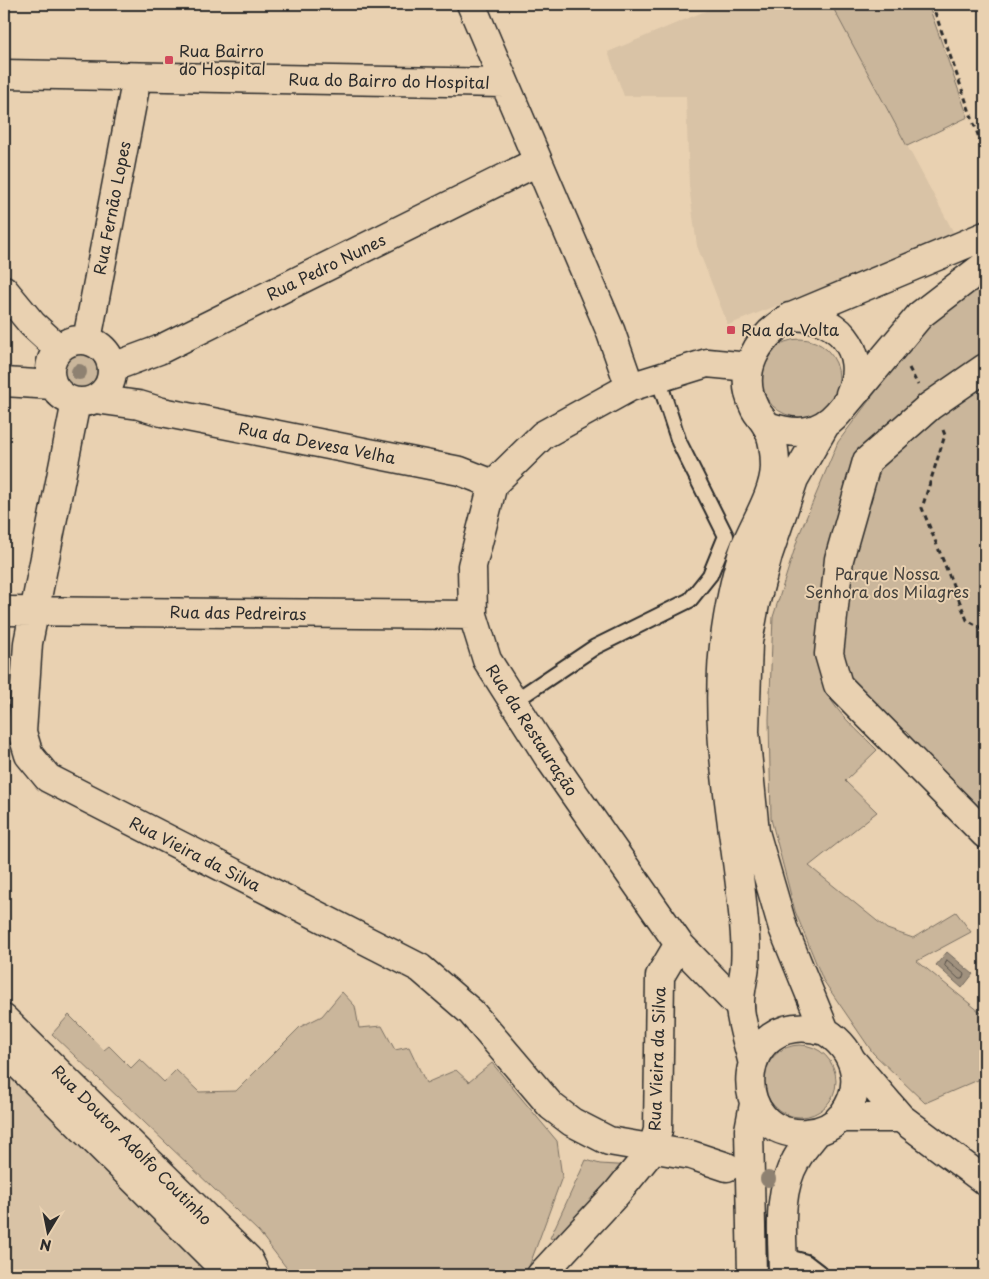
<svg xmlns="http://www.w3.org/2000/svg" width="989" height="1279" font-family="'Playpen Sans',sans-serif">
	<rect width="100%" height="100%" fill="#e9d1b1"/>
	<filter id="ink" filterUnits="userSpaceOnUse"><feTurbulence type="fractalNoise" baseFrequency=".02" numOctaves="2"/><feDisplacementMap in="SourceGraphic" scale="10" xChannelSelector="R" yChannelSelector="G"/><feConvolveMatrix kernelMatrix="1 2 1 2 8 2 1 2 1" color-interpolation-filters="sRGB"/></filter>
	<g filter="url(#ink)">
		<!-- built -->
		<path fill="#d9c3a6" d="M 722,4 L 831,4 L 955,235 L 728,325 L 697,246 L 689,186 L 686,96 L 624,96 L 608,52 Z
			M 4,1069 L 216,1275 L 4,1275 Z"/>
		<!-- green -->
		<path fill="#cab69b" stroke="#7a7063" d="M 831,4 L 928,4 L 968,117 L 907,146 Z
			M 985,280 L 985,820 L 819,656 C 818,700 849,721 877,750 L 845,781 L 877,812 L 809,866 L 887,929 L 913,938 L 956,912 L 971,932 L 917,961 L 985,1016 L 985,1077 L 925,1103 L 873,1053 L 823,980 L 795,911 L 771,819 L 769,719 L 773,617 L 799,535 L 838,442 L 916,338 Z
			M761 378a39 39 0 1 1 78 0a39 39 0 1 1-78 0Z
			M63 371a17 17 0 1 1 34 0a17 17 0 1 1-34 0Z
			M 342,992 L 355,1006 L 359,1028 L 382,1026 L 395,1050 L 409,1047 L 426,1083 L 456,1070 L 469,1082 L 492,1063 L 557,1141 L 562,1177 L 526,1275 L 292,1275 L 259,1232 L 52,1034 L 69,1015 L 104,1050 L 109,1046 L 131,1068 L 140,1059 L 164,1082 L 176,1070 L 199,1092 L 236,1091 L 300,1027 L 322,1016 Z
			M764 1081a36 36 0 1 1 72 0a36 36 0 1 1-72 0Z
			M 586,1160 L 600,1164 L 633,1166 L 561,1242 L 550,1238 Z"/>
		<!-- water -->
		<path fill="#a0917e" stroke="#71685d" d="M 947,952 L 973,974 L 962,988 L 936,965 Z"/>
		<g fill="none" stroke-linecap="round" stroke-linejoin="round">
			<!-- shore -->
			<path stroke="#5a544c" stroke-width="1" d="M 947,960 L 964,974 L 962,979 L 959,979 L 945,966 Z"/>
			<!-- service casing -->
			<g stroke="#2b2b2b" stroke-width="18">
				<path id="service" d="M 513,702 L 595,647 L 690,600 L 710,575 L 726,536 L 679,442 L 658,378"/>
			</g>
			<!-- pedestrian casing -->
			<g stroke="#2b2b2b" stroke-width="25">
				<path id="pedestrian" d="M 783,1259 L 804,1265 L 817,1275"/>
			</g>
			<!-- minor casing -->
			<g stroke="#2b2b2b" stroke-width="31">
				<path id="minor" d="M 471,4 L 610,330 L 630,387
					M 4,74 L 504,83
					M 4,290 L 32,324 L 59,349
					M50 371a31 31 0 1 1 62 0a31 31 0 1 1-62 0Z
					M 87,340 L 137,77
					M 113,367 L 159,350 L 537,162
					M 985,368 L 930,406 L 867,461 L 839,559 L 829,654 L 838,685 L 985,834
					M 4,382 L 53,385
					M 95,399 L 139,405 L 162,412 L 460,471 L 493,484
					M 76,402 L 28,643 L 22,732 L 29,755 L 48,778 L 420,968 L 471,1012 L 551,1106 L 572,1122 L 609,1141 L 691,1155 L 727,1167
					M 4,611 L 473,615
					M 740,1007 L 679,944 L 549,758 L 487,660 L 473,615 L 472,566 L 493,484 L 543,435 L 630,387 L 707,363 L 749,367
					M 541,1275 L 617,1193 L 652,1150 L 658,1130 L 660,976 L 679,944"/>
			</g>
			<!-- tertiary casing -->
			<g stroke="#2b2b2b" stroke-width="31">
				<path id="tertiary" d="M 854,1063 L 901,1118 L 985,1181
					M 840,1118 L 901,1118"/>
			</g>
			<!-- secondary casing -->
			<g stroke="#2b2b2b" stroke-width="31">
				<path id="secondary" d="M 790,317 C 835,312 870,351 850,394
					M 767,426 C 795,435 818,436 838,413 L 920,315 L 985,265
					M 824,427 L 794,479 L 768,555 L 755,604 L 748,642 L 745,732 L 755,832 L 783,928 L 825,1031 C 855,1050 866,1084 843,1115 C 834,1126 821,1132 806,1133 C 726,1139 732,1005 825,1031
					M 4,1019 L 248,1259 L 256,1275
					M 4,1050 L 230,1275
					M 752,1060 C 748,1043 741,1024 740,1007 C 739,993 744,978 745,965 C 747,945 744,922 742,902 C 732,810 712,724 726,630 C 730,603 736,573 745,547 C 755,522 774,494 775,467 C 775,454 773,435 766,425 C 763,419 758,415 755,409 C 736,372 757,338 789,318 L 985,236
					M 752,1275 L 749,1130 L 754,1104
					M 783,1275 C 783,1238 776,1194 796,1160 C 801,1150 810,1141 817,1132"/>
			</g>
			<!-- path -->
			<path stroke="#2b2b2b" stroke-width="3" stroke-dasharray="5 4" stroke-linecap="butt" d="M 932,4 L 985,155
				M 909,368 L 918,385
				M 943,430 L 945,435 L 922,508 L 967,620 L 985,630"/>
			<!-- service -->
			<use href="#service" stroke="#e9d1b1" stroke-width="14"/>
			<!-- pedestrian -->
			<use href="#pedestrian" stroke="#e9d1b1" stroke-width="21"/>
			<!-- minor -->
			<use href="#minor" stroke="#e9d1b1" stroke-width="28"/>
			<!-- tertiary -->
			<use href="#tertiary" stroke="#e9d1b1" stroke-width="28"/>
			<!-- secondary -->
			<use href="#secondary" stroke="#e9d1b1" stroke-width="28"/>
		</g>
		<!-- trees -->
		<g fill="#8e8171">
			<circle cx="79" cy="372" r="8"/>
			<circle cx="768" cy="1179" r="8"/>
		</g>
	</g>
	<!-- markers -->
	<g fill="#d1495b" stroke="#e9d1b1" stroke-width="2">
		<rect x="164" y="55" width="10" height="10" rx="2.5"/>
		<rect x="726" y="325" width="10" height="10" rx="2.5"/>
	</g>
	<g text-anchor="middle" stroke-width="4" stroke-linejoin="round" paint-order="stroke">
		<!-- poi labels -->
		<g font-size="16" fill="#2b2b2b" stroke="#e9d1b1" text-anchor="start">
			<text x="179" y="57">Rua Bairro<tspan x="179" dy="18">do Hospital</tspan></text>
			<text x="741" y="336">Rua da Volta</text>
		</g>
		<!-- street labels -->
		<g font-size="16" fill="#2b2b2b" stroke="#e9d1b1">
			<text transform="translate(389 81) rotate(1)" y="6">Rua do Bairro do Hospital</text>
			<text transform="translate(112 208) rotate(-79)" y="6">Rua Fernão Lopes</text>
			<text transform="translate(326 267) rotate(-26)" y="6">Rua Pedro Nunes</text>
			<text transform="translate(317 443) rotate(11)" y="6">Rua da Devesa Velha</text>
			<text transform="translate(238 613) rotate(1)" y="6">Rua das Pedreiras</text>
			<text transform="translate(532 730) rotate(57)" y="6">Rua da Restauração</text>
			<text transform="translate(195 854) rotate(27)" y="6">Rua Vieira da Silva</text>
			<text transform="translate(657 1059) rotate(-88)" y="6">Rua Vieira da Silva</text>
			<text transform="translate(132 1145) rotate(45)" y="6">Rua Doutor Adolfo Coutinho</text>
		</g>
		<!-- park labels -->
		<g font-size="16" fill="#43403c" stroke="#e9d1b1">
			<text x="887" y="580">Parque Nossa<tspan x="887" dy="18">Senhora dos Milagres</tspan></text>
		</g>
	</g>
	<!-- margin -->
	<rect width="989" height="1279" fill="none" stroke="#e9d1b1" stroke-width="20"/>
	<rect x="10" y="10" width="969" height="1259" fill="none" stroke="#2b2b2b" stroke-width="2" filter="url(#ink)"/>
	<!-- north arrow -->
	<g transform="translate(48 1232) rotate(190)" stroke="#e9d1b1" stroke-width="4" paint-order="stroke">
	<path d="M0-4L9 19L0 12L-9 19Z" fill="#2b2b2b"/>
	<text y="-8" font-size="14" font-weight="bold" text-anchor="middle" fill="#2b2b2b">N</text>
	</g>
</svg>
